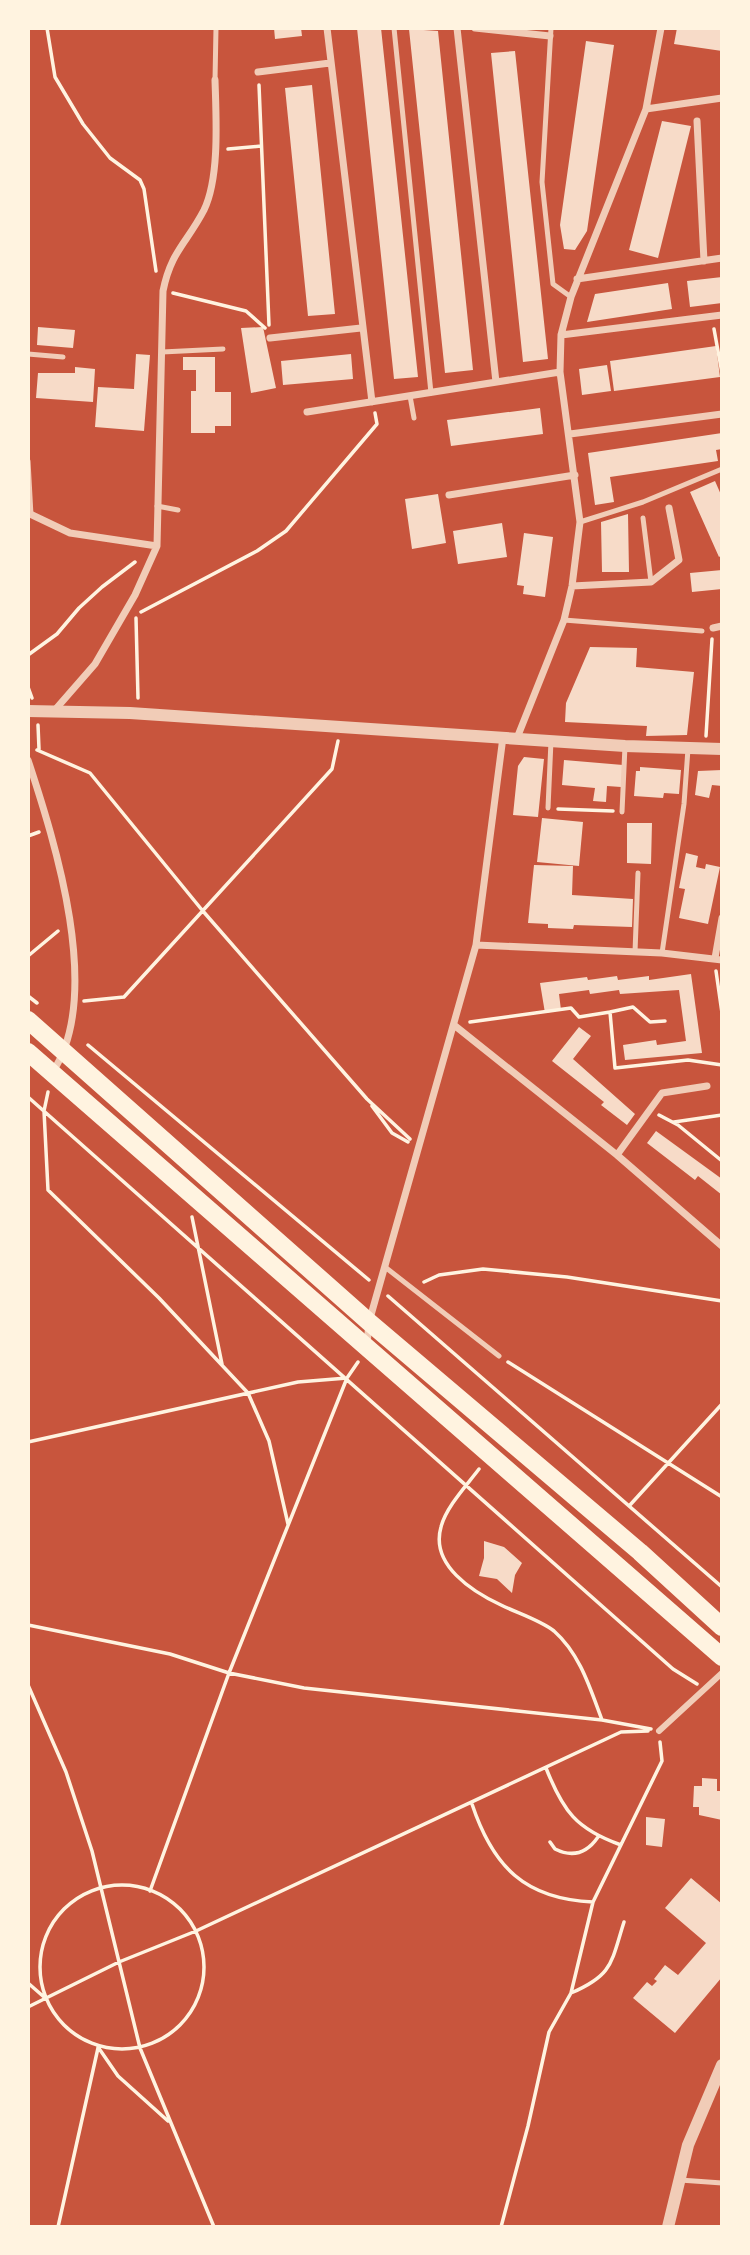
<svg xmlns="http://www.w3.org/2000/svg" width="750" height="2255" font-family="'Varela Round',sans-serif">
	<rect width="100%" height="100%" fill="#c8553d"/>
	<!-- building -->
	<path fill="#f7dbc8" d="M 274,28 L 301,28 L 302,36 L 275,39 Z
		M 357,28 L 381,28 L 418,377 L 394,379 Z
		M 677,28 L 722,28 L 722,51 L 674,44 Z
		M 409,29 L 438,31 L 473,370 L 445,373 Z
		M 586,41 L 614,45 L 587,231 L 575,250 L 564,249 L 560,225 Z
		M 515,51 L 548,359 L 523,362 L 491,53 Z
		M 312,85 L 335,314 L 308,316 L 285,88 Z
		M 662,121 L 691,126 L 658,258 L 629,250 Z
		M 722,277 L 722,303 L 690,307 L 687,281 Z
		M 668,283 L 672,309 L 587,322 L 595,294 Z
		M 38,327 L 75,330 L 73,348 L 37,345 Z
		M 263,327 L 276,388 L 251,393 L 241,328 Z
		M 716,346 L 720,377 L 614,391 L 610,361 Z
		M 136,354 L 150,355 L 144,431 L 95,427 L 98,387 L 134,389 Z
		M 351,354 L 353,379 L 283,385 L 281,361 Z
		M 183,357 L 215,357 L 215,392 L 231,392 L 231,426 L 215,426 L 215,433 L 191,433 L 191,391 L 196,391 L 196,370 L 183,370 Z
		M 607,365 L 611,391 L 582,395 L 579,369 Z
		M 75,367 L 95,369 L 93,402 L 36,398 L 38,373 L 75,373 Z
		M 540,408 L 543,434 L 451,446 L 447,420 Z
		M 722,433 L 722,449 L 716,450 L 718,461 L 610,477 L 614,502 L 595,505 L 588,453 Z
		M 715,481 L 722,497 L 722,555 L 719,557 L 690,492 Z
		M 438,494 L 446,543 L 412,549 L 405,499 Z
		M 628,514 L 629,572 L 602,572 L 601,522 Z
		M 502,523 L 507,557 L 458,564 L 453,531 Z
		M 524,533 L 553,537 L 545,597 L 523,594 L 524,586 L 517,585 Z
		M 722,570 L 722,589 L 692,592 L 690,573 Z
		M 590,647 L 637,648 L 636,667 L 694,672 L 687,735 L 646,736 L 647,726 L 565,722 L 566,703 Z
		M 524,757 L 544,759 L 538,817 L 513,815 L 518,766 Z
		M 564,760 L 623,765 L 621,787 L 607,786 L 606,802 L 593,801 L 595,788 L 562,785 Z
		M 640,767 L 681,770 L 679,794 L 664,793 L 663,798 L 634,796 L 636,771 L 640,771 Z
		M 722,770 L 722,786 L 712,785 L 709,798 L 695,795 L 698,771 Z
		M 542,818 L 583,822 L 579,866 L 537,862 Z
		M 627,823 L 652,823 L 651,864 L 627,863 Z
		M 686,853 L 698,856 L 696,867 L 705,869 L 706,864 L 720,867 L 708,924 L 679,918 L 685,889 L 679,888 Z
		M 534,865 L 573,866 L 572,895 L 633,899 L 632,927 L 574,925 L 573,929 L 548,928 L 548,924 L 528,923 Z
		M 691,974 L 702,1053 L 625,1060 L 623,1045 L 656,1040 L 657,1045 L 686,1041 L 679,990 L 620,994 L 619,990 L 590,994 L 589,990 L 559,994 L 561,1010 L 545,1013 L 540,983 L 587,977 L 588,980 L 617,976 L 618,980 L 649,976 L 649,980 Z
		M 579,1027 L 591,1036 L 573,1059 L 635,1114 L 627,1125 L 601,1105 L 604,1102 L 552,1061 Z
		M 656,1131 L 722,1179 L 722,1195 L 698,1176 L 695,1180 L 647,1143 Z
		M 484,1541 L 504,1547 L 522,1563 L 515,1575 L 512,1593 L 497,1579 L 479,1576 L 484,1558 Z
		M 702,1778 L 717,1779 L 717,1791 L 722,1791 L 722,1820 L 699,1815 L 699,1807 L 693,1807 L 694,1786 L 702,1786 Z
		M 646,1817 L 665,1819 L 662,1847 L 646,1845 Z
		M 691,1878 L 722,1904 L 722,1977 L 675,2033 L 633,1998 L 647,1982 L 652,1986 L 657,1981 L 654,1979 L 665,1965 L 678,1975 L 706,1943 L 665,1908 Z"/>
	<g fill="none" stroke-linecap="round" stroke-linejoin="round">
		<!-- path -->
		<path stroke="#fff3e0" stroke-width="3.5" d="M 47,28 L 55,77 L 83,124 L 110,158 L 140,180 L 144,189 L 156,271
			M 259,85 L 269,325
			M 228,149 L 261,146
			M 173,293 L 246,311 L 265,328
			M 714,329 L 722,373
			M 141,612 L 257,551 L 286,531 L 377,424 L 375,413
			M 136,618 L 138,698
			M 28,655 L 57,634 L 79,608 L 102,587 L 135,562
			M 28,687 L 32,698
			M 38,725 L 39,749
			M 706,736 L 712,639
			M 37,750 L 90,773 L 202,910 L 367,1099 L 410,1139
			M 558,809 L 613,811
			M 28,836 L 39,832
			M 28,956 L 58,931
			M 716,971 L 722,1013
			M 28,996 L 37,1003
			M 84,1001 L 124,997 L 332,769 L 338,741
			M 665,1021 L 650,1022 L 633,1007 L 610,1012 L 615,1068 L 688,1060 L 722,1065
			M 470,1022 L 571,1008 L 579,1017 L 610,1012
			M 88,1045 L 369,1280
			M 48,1092 L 44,1111 L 48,1190 L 159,1298 L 248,1393 L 269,1441 L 288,1524
			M 28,1097 L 673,1669 L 697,1684
			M 372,1106 L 392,1133 L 408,1142
			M 659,1115 L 678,1125 L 722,1161
			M 674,1122 L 722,1115
			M 192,1217 L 222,1364
			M 424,1282 L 439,1275 L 483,1269 L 567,1277 L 722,1301
			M 388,1296 L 722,1587
			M 508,1362 L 722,1497
			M 28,1442 L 298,1382 L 347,1378
			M 479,1469 C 467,1485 446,1507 441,1527 C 430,1565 473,1592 501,1605 C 517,1613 540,1620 554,1631 C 580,1654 590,1688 602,1720
			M 630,1505 L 722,1404
			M 28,1625 L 170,1654 L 229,1673 L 304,1688 L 602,1720 L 651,1729
			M 28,1685 L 66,1772 L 92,1851 L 140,2048 L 214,2227
			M 546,1768 C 563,1811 576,1829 621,1845
			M 472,1804 C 493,1867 525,1899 593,1902
			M 550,1842 L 555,1849 C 573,1858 587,1853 598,1837
			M40 1967a82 82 0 1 1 164 0a82 82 0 1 1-164 0Z
			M 150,1891 L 229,1673 L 347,1378 L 358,1362
			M 28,1983 L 44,1997
			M 571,1993 C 613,1975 611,1963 624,1922
			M 28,2007 L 119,1962 L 196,1931 L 621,1732 L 648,1731
			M 98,2047 L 118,2076 L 168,2121
			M 58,2227 L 98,2048
			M 501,2227 L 528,2126 L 549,2032 L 571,1993 L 593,1902 L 662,1761 L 660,1742"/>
		<!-- service -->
		<path stroke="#f1ccb7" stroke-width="5" d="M 394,28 L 431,393
			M 551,28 L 542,182 L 553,284 L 571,297
			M 215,80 L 216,28
			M 162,352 L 223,349
			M 28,354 L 63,357
			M 410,396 L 414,418
			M 28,461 L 31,515
			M 157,506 L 178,510
			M 643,518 L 651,582
			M 580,522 L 643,502 L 722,469
			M 564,620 L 702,631
			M 548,808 L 551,741
			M 622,812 L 625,746
			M 635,952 L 638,873
			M 662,953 L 684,804 L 688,749
			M 385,1267 L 499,1356
			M 680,2180 L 722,2183"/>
		<!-- pedestrian -->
		<path stroke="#f1ccb7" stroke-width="6" d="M 659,1731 L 722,1673"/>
		<!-- minor -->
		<path stroke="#f1ccb7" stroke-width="7" d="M 327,28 L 372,402
			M 457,28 L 496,382
			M 475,28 L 550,36
			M 258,72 L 330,63
			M 646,109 L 722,98
			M 697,121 L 704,261
			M 577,279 L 722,258
			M 561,335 L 722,315
			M 270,338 L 361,328
			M 307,412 L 560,372
			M 570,434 L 722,414
			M 449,495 L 575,475
			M 28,513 L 70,533 L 157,546
			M 572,586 L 651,582 L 679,560 L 669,508
			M 713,628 L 722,626
			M 54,711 L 95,664 L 135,595 L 157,546 L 163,291 C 171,251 187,243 204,210 C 220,177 216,116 215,80
			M 517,738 L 564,620 L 572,586 L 580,522 L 560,372 L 561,335 L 571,297 L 646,109 L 661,28
			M 28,760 C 55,842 104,996 52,1073
			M 476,945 L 662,953 L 722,960
			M 715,958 L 722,918
			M 454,1025 L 617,1155 L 722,1246
			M 617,1155 L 662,1093 L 707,1086
			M 367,1345 L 369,1322 L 476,945 L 503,737"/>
		<!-- tertiary -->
		<path stroke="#f1ccb7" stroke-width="12" d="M 28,711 L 130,713 L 625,746 L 722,749
			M 668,2227 L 688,2145 L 722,2065"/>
		<!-- trunk -->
		<path stroke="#fff3e0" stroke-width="18" d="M 28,1020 L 369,1322 L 640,1552 L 722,1627
			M 28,1052 L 722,1657"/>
	</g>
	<!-- border -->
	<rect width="750" height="2255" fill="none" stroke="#fff3e0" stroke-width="60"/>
</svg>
